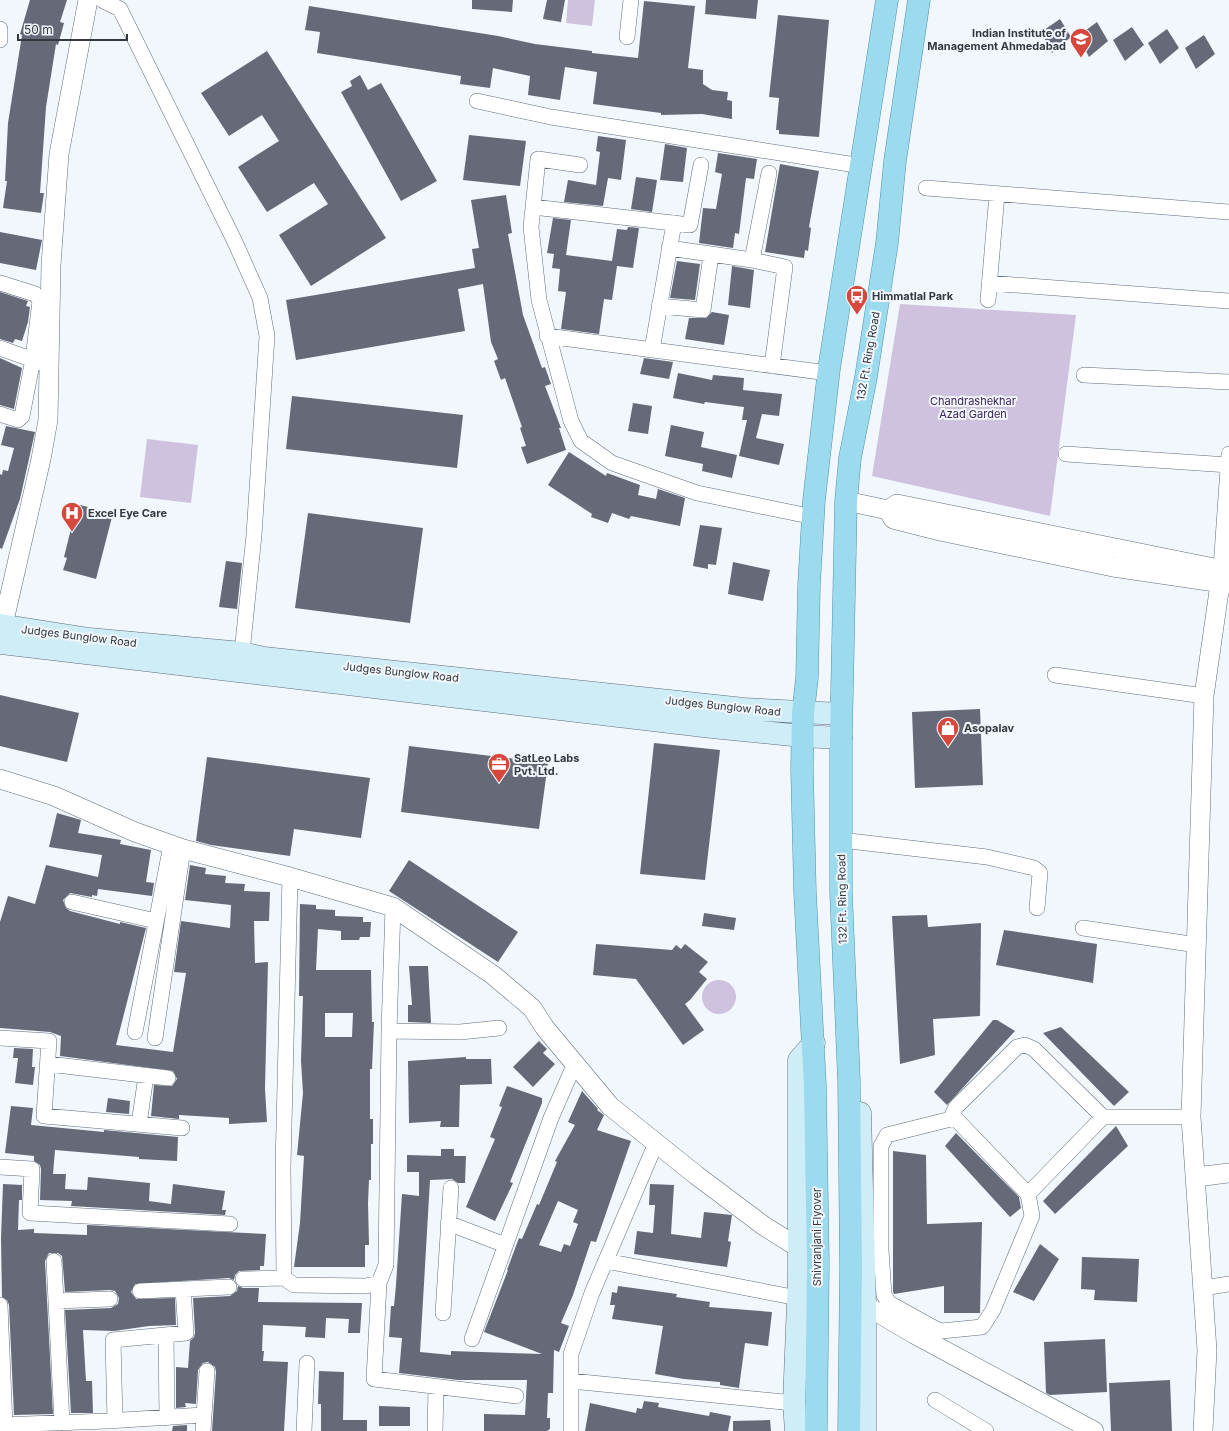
<svg xmlns="http://www.w3.org/2000/svg" width="1229" height="1431" font-family="Inter,sans-serif">
	<rect width="100%" height="100%" fill="#f1f7fd"/>
	<!-- green -->
	<path fill="#cec2de" d="M 568,0 L 595,0 L 592,26 L 566,23 Z
		M 900,304 L 1076,315 L 1050,516 L 872,476 Z
		M 147,439 L 198,445 L 191,503 L 140,497 Z
		M702 997a17 17 0 1 1 34 0a17 17 0 1 1-34 0Z"/>
	<!-- building -->
	<path fill="#666978" fill-rule="evenodd" d="M 30,0 L 67,0 L 60,22 L 64,23 L 58,45 L 56,44 L 46,107 L 40,193 L 44,193 L 41,213 L 3,208 L 7,181 L 5,181 L 8,123 L 22,35 L 20,34 Z
		M 472,0 L 513,0 L 512,12 L 472,9 Z
		M 547,0 L 565,0 L 561,22 L 543,19 Z
		M 706,0 L 758,0 L 756,19 L 705,14 Z
		M 644,1 L 695,6 L 688,68 L 703,70 L 703,84 L 712,90 L 728,92 L 727,100 L 732,101 L 732,119 L 702,114 L 661,115 L 661,113 L 593,104 L 597,72 L 565,67 L 560,100 L 528,95 L 530,76 L 493,68 L 490,88 L 460,84 L 461,76 L 317,53 L 320,32 L 305,30 L 309,6 L 498,36 L 535,44 L 592,51 L 592,53 L 638,58 Z
		M 778,15 L 829,20 L 819,137 L 779,134 L 779,130 L 776,130 L 779,98 L 769,97 Z
		M 1060,19 L 1071,37 L 1052,53 L 1041,32 Z
		M 1097,22 L 1108,41 L 1089,57 L 1078,36 Z
		M 1132,27 L 1144,45 L 1125,61 L 1113,40 Z
		M 1167,29 L 1179,48 L 1160,64 L 1148,43 Z
		M 1204,35 L 1215,54 L 1196,69 L 1185,48 Z
		M 267,51 L 386,238 L 311,286 L 279,235 L 328,204 L 314,183 L 267,212 L 238,167 L 279,141 L 262,115 L 229,136 L 201,93 Z
		M 360,75 L 368,90 L 381,83 L 437,181 L 401,201 L 341,92 L 352,86 L 350,81 Z
		M 469,135 L 526,141 L 520,186 L 463,180 Z
		M 598,136 L 626,140 L 621,180 L 608,178 L 603,206 L 564,202 L 568,180 L 596,185 L 600,152 L 596,151 Z
		M 665,144 L 687,148 L 683,182 L 660,180 Z
		M 718,153 L 757,159 L 754,179 L 746,178 L 739,234 L 735,233 L 733,248 L 699,243 L 703,208 L 716,209 L 722,174 L 715,172 Z
		M 780,164 L 819,171 L 809,227 L 811,228 L 808,251 L 805,250 L 804,258 L 765,252 Z
		M 636,177 L 657,180 L 652,212 L 631,209 Z
		M 506,195 L 512,233 L 508,234 L 523,315 L 542,368 L 545,367 L 551,384 L 545,386 L 561,428 L 559,428 L 566,450 L 527,464 L 521,447 L 526,446 L 520,428 L 522,427 L 505,378 L 501,380 L 494,361 L 498,359 L 491,342 L 483,284 L 458,289 L 465,331 L 296,360 L 286,300 L 475,268 L 472,249 L 479,248 L 471,200 Z
		M 553,218 L 571,220 L 566,255 L 612,261 L 617,229 L 627,230 L 628,227 L 639,228 L 633,268 L 617,266 L 612,300 L 604,299 L 599,334 L 561,329 L 566,292 L 558,291 L 560,269 L 552,268 L 554,254 L 547,253 Z
		M 0,232 L 42,240 L 36,270 L 0,263 Z
		M 677,261 L 700,264 L 695,300 L 670,298 Z
		M 732,266 L 754,270 L 750,308 L 728,305 Z
		M 0,292 L 28,301 L 26,306 L 30,307 L 28,322 L 22,341 L 15,339 L 13,343 L 0,339 Z
		M 712,312 L 729,315 L 724,345 L 685,339 L 689,318 L 706,318 Z
		M 0,358 L 22,368 L 14,409 L 0,405 Z
		M 644,358 L 673,362 L 669,379 L 640,374 Z
		M 678,373 L 712,380 L 713,375 L 744,378 L 743,390 L 782,394 L 779,416 L 762,414 L 756,438 L 784,444 L 779,465 L 739,456 L 747,420 L 742,420 L 744,407 L 705,402 L 704,404 L 673,398 Z
		M 292,396 L 463,415 L 457,468 L 286,449 Z
		M 633,403 L 652,406 L 648,434 L 628,431 Z
		M 671,425 L 704,432 L 701,447 L 737,455 L 732,478 L 702,471 L 703,464 L 665,456 Z
		M 6,426 L 35,432 L 20,499 L 2,549 L 0,548 L 0,474 L 2,475 L 3,470 L 8,471 L 14,448 L 1,445 Z
		M 569,452 L 606,476 L 607,473 L 640,485 L 638,495 L 656,499 L 658,489 L 685,498 L 680,526 L 631,516 L 629,519 L 612,513 L 608,523 L 591,517 L 592,514 L 548,485 Z
		M 80,505 L 113,513 L 96,579 L 63,570 L 67,558 L 64,557 L 74,517 L 77,518 Z
		M 308,513 L 423,528 L 410,623 L 295,608 Z
		M 700,525 L 722,528 L 716,565 L 708,564 L 708,569 L 693,566 Z
		M 226,561 L 242,563 L 237,609 L 219,607 Z
		M 733,562 L 770,570 L 763,601 L 728,594 Z
		M 0,695 L 79,713 L 67,762 L 0,746 Z
		M 980,709 L 983,785 L 915,788 L 912,712 Z
		M 654,743 L 720,750 L 705,880 L 640,874 Z
		M 409,746 L 548,763 L 539,829 L 401,812 Z
		M 207,757 L 370,778 L 361,838 L 294,829 L 290,856 L 211,845 L 196,841 Z
		M 57,813 L 81,820 L 78,833 L 121,840 L 120,844 L 151,850 L 146,882 L 154,883 L 152,896 L 98,889 L 97,896 L 92,895 L 92,897 L 70,893 L 63,900 L 66,908 L 70,911 L 120,924 L 120,922 L 146,928 L 116,1045 L 173,1052 L 186,973 L 174,972 L 181,921 L 230,928 L 231,905 L 185,900 L 190,865 L 206,868 L 205,874 L 226,876 L 225,883 L 245,884 L 244,891 L 270,892 L 269,921 L 254,921 L 255,963 L 268,962 L 265,1089 L 267,1122 L 229,1124 L 229,1118 L 179,1115 L 179,1119 L 151,1116 L 154,1085 L 172,1086 L 177,1079 L 173,1071 L 60,1056 L 61,1036 L 50,1032 L 0,1028 L 0,922 L 8,896 L 35,904 L 46,865 L 98,877 L 102,855 L 49,847 Z
		M 409,860 L 518,932 L 498,962 L 389,891 Z
		M 300,904 L 316,905 L 316,909 L 335,910 L 335,916 L 363,917 L 363,922 L 371,922 L 370,937 L 360,937 L 359,940 L 341,940 L 341,931 L 318,929 L 316,970 L 371,970 L 372,1022 L 374,1022 L 372,1069 L 370,1069 L 370,1119 L 373,1119 L 373,1144 L 371,1144 L 371,1180 L 369,1180 L 368,1203 L 369,1245 L 365,1245 L 365,1267 L 294,1267 L 300,1223 L 304,1156 L 297,1155 L 303,1093 L 301,1061 L 303,996 L 299,996 ZM 325,1013 L 353,1013 L 352,1037 L 325,1037 Z
		M 704,913 L 736,918 L 734,930 L 702,926 Z
		M 927,915 L 928,927 L 981,923 L 980,1016 L 933,1019 L 935,1055 L 900,1064 L 892,916 Z
		M 1004,930 L 1097,944 L 1093,983 L 996,965 Z
		M 596,944 L 672,950 L 676,945 L 681,949 L 685,944 L 708,962 L 699,972 L 707,979 L 690,1000 L 685,1004 L 704,1030 L 683,1045 L 636,979 L 593,975 Z
		M 409,966 L 428,966 L 431,1023 L 408,1022 L 408,1005 L 412,1005 Z
		M 993,1020 L 997,1020 L 1015,1031 L 947,1105 L 934,1092 Z
		M 1061,1027 L 1129,1092 L 1114,1106 L 1043,1033 Z
		M 539,1041 L 547,1049 L 543,1053 L 555,1064 L 533,1087 L 513,1067 Z
		M 14,1048 L 33,1049 L 32,1067 L 35,1067 L 33,1085 L 15,1083 L 18,1058 L 13,1058 Z
		M 466,1057 L 466,1059 L 491,1059 L 492,1084 L 460,1085 L 459,1127 L 440,1127 L 441,1121 L 409,1123 L 408,1061 Z
		M 507,1086 L 542,1098 L 542,1103 L 510,1182 L 513,1183 L 495,1221 L 466,1207 L 495,1139 L 490,1137 L 502,1107 L 499,1106 Z
		M 582,1091 L 598,1109 L 597,1110 L 604,1115 L 597,1130 L 631,1141 L 596,1242 L 591,1241 L 573,1295 L 561,1323 L 569,1326 L 559,1352 L 554,1350 L 553,1393 L 548,1393 L 547,1418 L 550,1418 L 550,1429 L 547,1431 L 484,1431 L 484,1414 L 525,1415 L 527,1380 L 458,1380 L 399,1373 L 402,1338 L 389,1337 L 391,1306 L 394,1306 L 396,1285 L 402,1194 L 419,1196 L 419,1172 L 407,1172 L 407,1155 L 441,1156 L 441,1149 L 454,1149 L 454,1156 L 466,1156 L 465,1183 L 458,1183 L 452,1179 L 430,1180 L 420,1352 L 451,1355 L 451,1351 L 542,1354 L 484,1332 L 508,1270 L 507,1270 L 519,1238 L 522,1239 L 537,1204 L 539,1205 L 557,1162 L 555,1161 L 575,1125 L 568,1122 ZM 558,1201 L 578,1210 L 573,1222 L 578,1224 L 570,1246 L 564,1244 L 561,1252 L 539,1245 Z
		M 108,1098 L 130,1101 L 129,1114 L 106,1112 Z
		M 11,1106 L 33,1108 L 31,1125 L 104,1132 L 104,1130 L 178,1137 L 177,1161 L 139,1159 L 139,1157 L 55,1150 L 53,1174 L 66,1174 L 65,1189 L 87,1190 L 88,1177 L 150,1183 L 149,1201 L 171,1204 L 173,1184 L 225,1191 L 222,1210 L 226,1210 L 225,1215 L 71,1206 L 72,1201 L 40,1200 L 41,1169 L 40,1165 L 34,1161 L 34,1156 L 5,1153 Z
		M 1116,1126 L 1128,1146 L 1055,1214 L 1043,1201 Z
		M 956,1133 L 1019,1197 L 1021,1208 L 1010,1217 L 945,1146 Z
		M 893,1151 L 926,1155 L 927,1224 L 982,1222 L 980,1313 L 944,1313 L 944,1286 L 894,1294 L 893,1292 Z
		M 3,1184 L 22,1185 L 22,1200 L 19,1200 L 18,1230 L 34,1229 L 34,1233 L 87,1235 L 87,1225 L 266,1234 L 264,1266 L 260,1266 L 260,1270 L 239,1271 L 235,1275 L 234,1280 L 229,1278 L 135,1284 L 131,1292 L 136,1299 L 175,1298 L 176,1325 L 149,1326 L 114,1331 L 83,1330 L 86,1381 L 92,1381 L 93,1413 L 71,1413 L 65,1310 L 111,1308 L 118,1304 L 119,1298 L 115,1291 L 110,1290 L 65,1292 L 62,1256 L 58,1253 L 49,1253 L 45,1261 L 53,1414 L 14,1415 L 9,1305 L 7,1300 L 2,1297 L 1,1238 Z
		M 650,1184 L 674,1185 L 671,1234 L 701,1238 L 704,1212 L 732,1215 L 728,1241 L 731,1242 L 727,1267 L 634,1254 L 637,1231 L 653,1233 L 655,1205 L 649,1205 Z
		M 1040,1244 L 1059,1259 L 1034,1301 L 1013,1292 Z
		M 1082,1257 L 1139,1259 L 1137,1302 L 1094,1300 L 1095,1290 L 1081,1289 Z
		M 238,1286 L 243,1288 L 259,1288 L 258,1302 L 362,1303 L 360,1333 L 348,1333 L 349,1319 L 326,1318 L 325,1338 L 305,1337 L 306,1327 L 263,1325 L 262,1351 L 264,1351 L 263,1361 L 288,1362 L 284,1431 L 212,1431 L 216,1372 L 215,1367 L 208,1362 L 203,1363 L 198,1370 L 196,1404 L 185,1403 L 186,1407 L 176,1408 L 176,1367 L 188,1368 L 190,1341 L 194,1337 L 195,1333 L 193,1298 L 230,1296 L 237,1291 Z
		M 618,1286 L 677,1294 L 676,1297 L 710,1302 L 709,1307 L 772,1312 L 768,1346 L 745,1343 L 739,1388 L 720,1385 L 720,1382 L 684,1379 L 655,1374 L 663,1326 L 612,1319 L 615,1305 L 610,1305 L 612,1292 L 617,1293 Z
		M 1105,1339 L 1107,1392 L 1050,1395 L 1046,1393 L 1044,1342 Z
		M 319,1371 L 344,1372 L 343,1420 L 367,1420 L 367,1431 L 321,1431 L 321,1404 L 318,1404 Z
		M 1170,1380 L 1172,1431 L 1111,1431 L 1109,1383 Z
		M 644,1401 L 659,1403 L 658,1407 L 709,1416 L 710,1412 L 731,1416 L 728,1431 L 585,1431 L 590,1403 L 636,1413 L 637,1408 L 642,1409 Z
		M 379,1406 L 410,1407 L 410,1426 L 379,1426 Z
		M 770,1420 L 771,1431 L 733,1431 L 733,1421 Z
		M 187,1425 L 187,1431 L 172,1431 L 173,1426 Z"/>
	<g fill="none" stroke-linecap="round" stroke-linejoin="round">
		<!-- minor casing -->
		<g stroke="#616d79" stroke-width="16">
			<path id="minor" d="M 102,0 L 120,9 L 235,242 L 260,298 L 267,336 L 254,535 L 242,653
				M 0,29 L 0,40
				M 627,37 L 631,0
				M 477,101 L 551,117 L 862,166
				M 580,165 L 538,159 L 531,227 L 539,300 L 571,421 L 581,441 L 612,463 L 697,493 L 814,517
				M 926,188 L 1229,212
				M 533,207 L 690,225 L 701,165
				M 669,248 L 752,260 L 785,267 L 772,366
				M 752,260 L 769,173
				M 0,283 L 35,294 L 40,301 L 33,359 L 22,416 L 18,420 L 0,414
				M 989,283 L 1229,301
				M 988,300 L 997,194
				M 659,306 L 703,310 L 711,255
				M 547,336 L 828,373
				M 0,348 L 42,363
				M 652,350 L 674,223
				M 1084,375 L 1229,382
				M 1066,454 L 1229,465
				M 1221,568 L 1229,454
				M 1055,675 L 1204,696
				M 841,840 L 987,857 L 1034,868 L 1040,873 L 1037,908
				M 290,877 L 283,1167 L 284,1278 L 294,1285 L 366,1286 L 379,1283 L 386,1265 L 389,1031 L 393,907
				M 72,902 L 156,921
				M 1083,928 L 1197,945
				M 389,1031 L 460,1032 L 499,1028
				M 135,1032 L 171,845
				M 0,1038 L 49,1041 L 44,1116 L 182,1128
				M 155,1038 L 183,849
				M 48,1064 L 168,1078
				M 955,1118 L 887,1135 L 881,1146 L 881,1250 L 884,1295 L 889,1303 L 936,1329 L 941,1331 L 982,1327 L 993,1310 L 1032,1216 L 1028,1194 L 1103,1117 L 1191,1117
				M 139,1124 L 146,1076
				M 656,1143 L 592,1293 L 571,1354 L 571,1381 L 794,1403
				M 0,1167 L 32,1169 L 30,1213 L 230,1224
				M 1028,1194 L 955,1118 L 953,1113 L 956,1107 L 1017,1047 L 1025,1045 L 1034,1049 L 1103,1117
				M 448,1223 L 505,1245
				M 54,1261 L 62,1423
				M 606,1261 L 798,1298
				M 243,1279 L 284,1278
				M 379,1283 L 374,1379 L 516,1396
				M 1203,1288 L 1229,1284
				M 140,1291 L 229,1287
				M 56,1301 L 110,1299
				M 0,1305 L 5,1425
				M 443,1313 L 451,1188
				M 166,1335 L 167,1418
				M 472,1339 L 551,1118 L 575,1063
				M 935,1400 L 986,1431
				M 115,1421 L 113,1340 L 186,1333 L 183,1289
				M 0,1425 L 107,1421 L 203,1415
				M 203,1431 L 207,1371
				M 304,1431 L 307,1363
				M 435,1431 L 436,1388
				M 571,1431 L 571,1381"/>
		</g>
		<!-- tertiary casing -->
		<g stroke="#616d79" stroke-width="20">
			<path id="tertiary" d="M 846,501 L 888,510 L 897,504 L 1214,568 L 1229,568
				M 888,510 L 893,519 L 940,531 L 1113,567 L 1229,584
				M 3,625 L 41,459 L 48,420 L 51,265 L 59,154 L 88,0
				M 0,779 L 54,796 L 135,832 L 183,849 L 290,877 L 393,907 L 493,975 L 532,1008 L 545,1028 L 610,1106 L 696,1175 L 764,1226 L 799,1248
				M 1196,1177 L 1229,1173
				M 865,1305 L 914,1334 L 1094,1431
				M 1203,1431 L 1207,1350 L 1191,1117 L 1204,696 L 1220,584 L 1221,568"/>
		</g>
		<!-- secondary casing -->
		<g stroke="#616d79" stroke-width="23">
			<path id="secondary" d="M 0,625 L 89,639 L 242,653 L 264,658 L 744,709 L 841,714
				M 0,643 L 712,727 L 802,736 L 841,738
				M 860,1113 L 865,1305 L 865,1431
				M 796,1431 L 794,1403 L 799,1278 L 799,1060 L 814,1043"/>
		</g>
		<!-- primary casing -->
		<g stroke="#4d92aa" stroke-width="23">
			<path id="primary" d="M 816,1431 L 818,1263 L 815,1086 L 805,892 L 802,769 L 803,713 L 807,678 L 809,585 L 814,500 L 829,369 L 887,0
				M 849,1431 L 851,1268 L 849,1081 L 841,892 L 841,738 L 846,501 L 850,458 L 866,377 L 887,243 L 895,161 L 919,0"/>
		</g>
		<!-- minor -->
		<use href="#minor" stroke="#fff" stroke-width="15"/>
		<!-- tertiary -->
		<use href="#tertiary" stroke="#fff" stroke-width="19"/>
		<!-- secondary -->
		<use href="#secondary" stroke="#ceedf7" stroke-width="22"/>
		<!-- primary -->
		<use href="#primary" stroke="#9cdaee" stroke-width="22"/>
	</g>
	<!-- icons -->
	<defs>
		<g id="university-pin" transform="scale(1.15)"><path d="M0 17L-7.5 6A9.5 9.5 0 1 1 7.5 6Z" fill="#d6483c" stroke="#f1f7fd"/><path d="M0-5L7-2L0 1L-7-2ZM-4 1L0 2.5L4 1V4Q0 6-4 4Z" fill="#fff"/></g>
		<g id="bus-pin" transform="scale(1.15)"><path d="M0 17L-7.5 6A9.5 9.5 0 1 1 7.5 6Z" fill="#d6483c" stroke="#f1f7fd"/><path d="M-5-6H5V4H4V6H2V4H-2V6H-4V4H-5ZM-3.5-4V0h7V-4ZM-3.5 1.2v1.5H-2V1.2ZM2 1.2v1.5H3.5V1.2Z" fill="#fff"/></g>
		<g id="hospital-pin" transform="scale(1.15)"><path d="M0 17L-7.5 6A9.5 9.5 0 1 1 7.5 6Z" fill="#d6483c" stroke="#f1f7fd"/><path d="M-5-5h3v3.5h4V-5h3V5h-3V1.5h-4V5h-3Z" fill="#fff"/></g>
		<g id="shop-pin" transform="scale(1.15)"><path d="M0 17L-7.5 6A9.5 9.5 0 1 1 7.5 6Z" fill="#d6483c" stroke="#f1f7fd"/><path d="M-5-2.5h2.3a2.7 3.5 0 0 1 5.4 0H5L5.5 6h-11ZM-1.5-2.5h3a1.5 2.3 0 0 0-3 0Z" fill="#fff"/></g>
		<g id="office-pin" transform="scale(1.15)"><path d="M0 17L-7.5 6A9.5 9.5 0 1 1 7.5 6Z" fill="#d6483c" stroke="#f1f7fd"/><path d="M-6-3h4V-5.5h4V-3h4V5H-6ZM-1-4.5V-3h2v-1.5ZM-6 0V1H6V0Z" fill="#fff"/></g>
	</defs>
	<g fill-rule="evenodd">
		<use href="#university-pin" x="1081" y="39"/>
		<use href="#bus-pin" x="857" y="296"/>
		<use href="#hospital-pin" x="72" y="513"/>
		<use href="#shop-pin" x="948" y="728"/>
		<use href="#office-pin" x="499" y="764"/>
	</g>
	<g text-anchor="middle" stroke-width="4" stroke-linejoin="round" paint-order="stroke">
		<!-- poi labels -->
		<g font-size="11" font-weight="bold" fill="#34393f" stroke="#f1f7fd" text-anchor="start">
			<text x="1066" y="37" text-anchor="end">Indian Institute of<tspan x="1066" dy="13">Management Ahmedabad</tspan></text>
			<text x="872" y="300">Himmatlal Park</text>
			<text x="88" y="517">Excel Eye Care</text>
			<text x="964" y="732">Asopalav</text>
			<text x="514" y="762">SatLeo Labs<tspan x="514" dy="13">Pvt. Ltd.</tspan></text>
		</g>
		<!-- street labels -->
		<g font-size="11" fill="#34393f" stroke="#f1f7fd">
			<text transform="translate(868 356) rotate(-80)" y="4">132 Ft. Ring Road</text>
			<text transform="translate(79 636) rotate(7)" y="4">Judges Bunglow Road</text>
			<text transform="translate(401 672) rotate(6)" y="4">Judges Bunglow Road</text>
			<text transform="translate(723 706) rotate(6)" y="4">Judges Bunglow Road</text>
			<text transform="translate(842 899) rotate(-91)" y="4">132 Ft. Ring Road</text>
			<text transform="translate(817 1237) rotate(-90)" y="4">Shivranjani Flyover</text>
		</g>
		<!-- park labels -->
		<g font-size="11" fill="#40245a" stroke="#f1f7fd">
			<text x="973" y="405">Chandrashekhar<tspan x="973" dy="13">Azad Garden</tspan></text>
		</g>
	</g>
	<!-- scale -->
	<path d="M18 34v6h109v-6" fill="none" stroke="#34393f" stroke-width="2"/>
	<text x="24" y="34" font-size="12" fill="#34393f" stroke="#f1f7fd" stroke-width="3" paint-order="stroke">50 m</text>
</svg>
